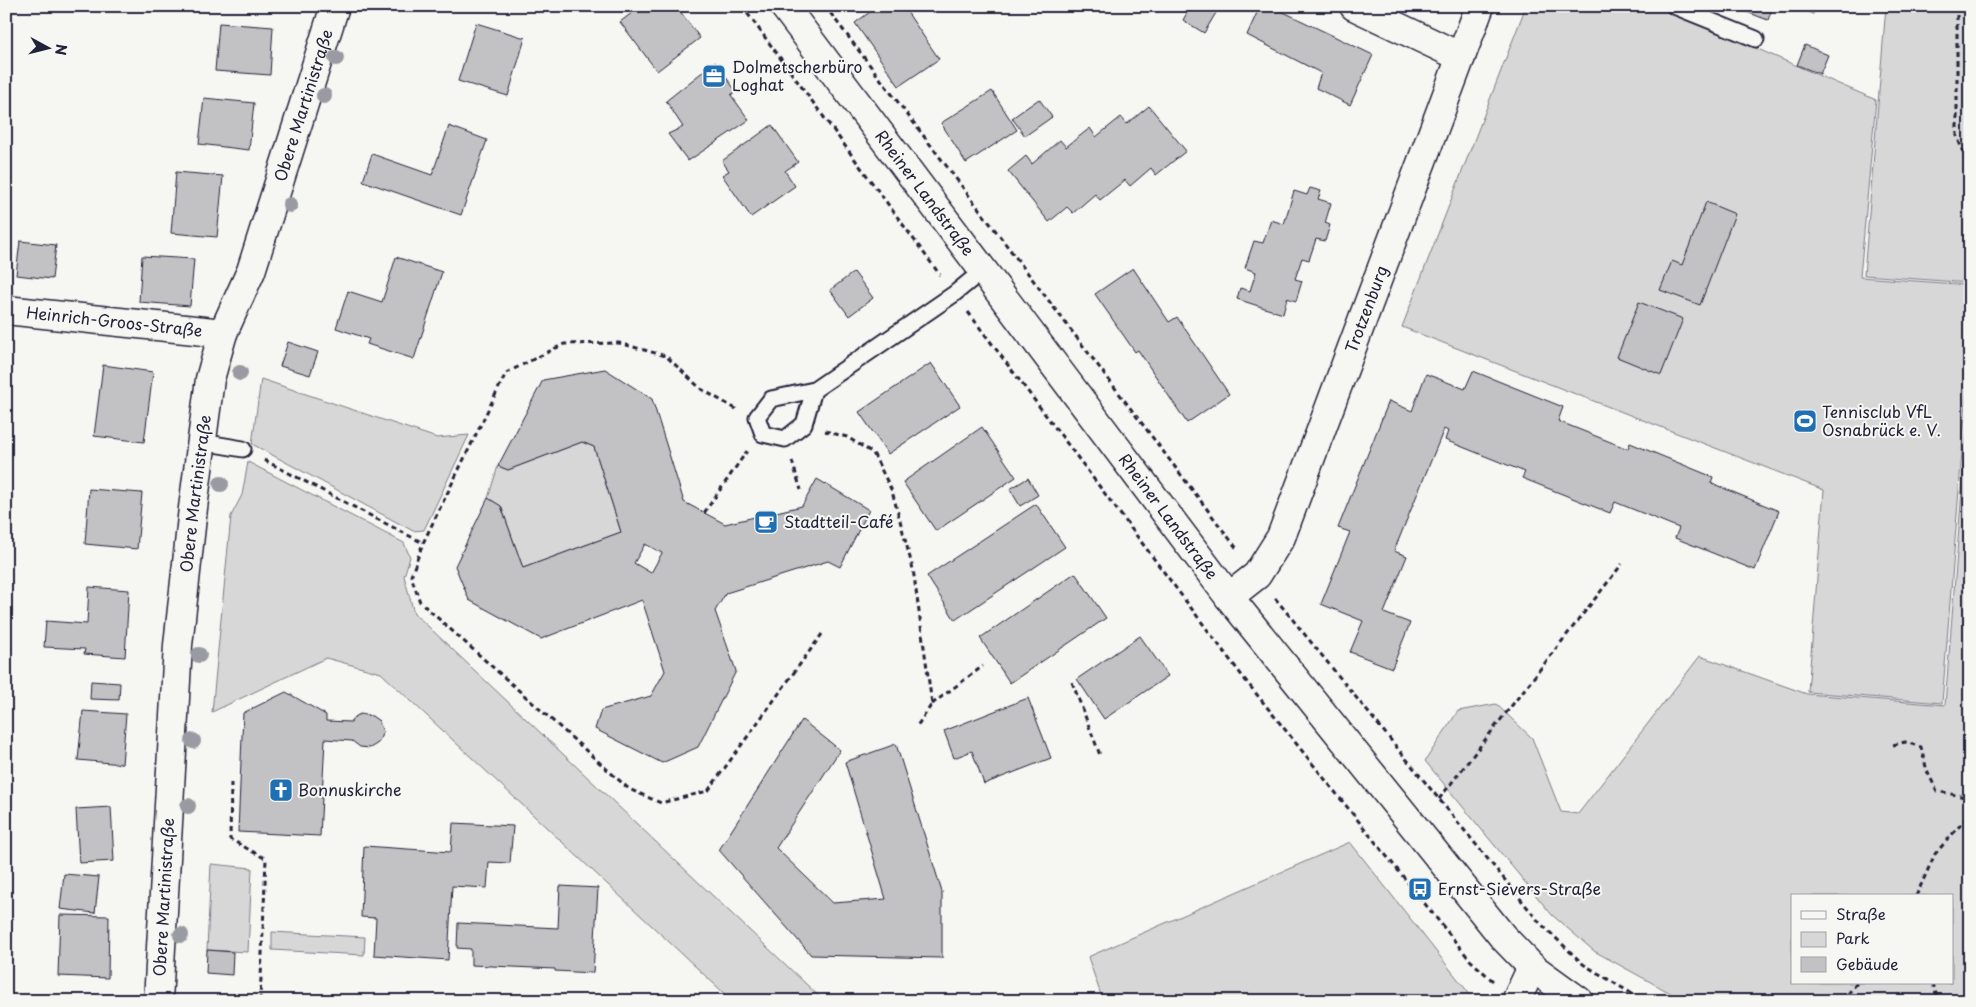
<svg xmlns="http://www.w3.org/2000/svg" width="1976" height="1007" font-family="'Playpen Sans',sans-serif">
	<rect width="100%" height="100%" fill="#f6f6f2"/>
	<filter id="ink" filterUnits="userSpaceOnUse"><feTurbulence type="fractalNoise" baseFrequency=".02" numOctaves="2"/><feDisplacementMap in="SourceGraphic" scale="10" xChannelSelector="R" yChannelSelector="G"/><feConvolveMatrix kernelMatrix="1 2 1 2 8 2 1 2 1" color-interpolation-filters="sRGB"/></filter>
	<g filter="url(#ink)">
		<!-- green -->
		<path fill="#d7d7d7" stroke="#7c7c89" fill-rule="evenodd" d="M 1526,6 L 1658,6 L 1876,100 L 1860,277 L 1970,285 L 1970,352 L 1942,703 L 1808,692 L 1824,490 L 1402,327 Z
			M 1886,6 L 1970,6 L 1970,283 L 1864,275 Z
			M 261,379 L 437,438 L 469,435 L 424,530 L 413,531 L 252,444 Z
			M 1970,388 L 1970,1001 L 1685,1001 L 1594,951 L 1552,915 L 1425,761 L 1458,711 L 1496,704 L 1532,738 L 1561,812 L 1578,814 L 1700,656 L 1807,694 L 1945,705 ZM 1792,896 L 1952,896 L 1952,983 L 1792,983 Z
			M 582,442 L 594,447 L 621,532 L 523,568 L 501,506 L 488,498 L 498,466 L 508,470 Z
			M 248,462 L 404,543 L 410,557 L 404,576 L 414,613 L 824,1001 L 734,1001 L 727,996 L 381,673 L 326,658 L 212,712 L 231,516 L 242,495 Z
			M 1350,842 L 1475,1001 L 1103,1001 L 1088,957 Z
			M 211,864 L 252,868 L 248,952 L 207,950 Z
			M 272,932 L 365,937 L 364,955 L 272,950 Z"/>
		<!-- building -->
		<path fill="#c2c2c4" stroke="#22223b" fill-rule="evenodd" d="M 641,6 L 676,6 L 700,38 L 657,71 L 620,22 Z
			M 878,6 L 903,6 L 939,59 L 899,86 L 855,23 Z
			M 1191,6 L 1220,6 L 1204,33 L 1183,20 Z
			M 1260,6 L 1271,6 L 1373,55 L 1350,105 L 1316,88 L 1321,73 L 1247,35 Z
			M 1746,6 L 1773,6 L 1768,20 L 1744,11 Z
			M 1792,6 L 1817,6 L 1813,14 Z
			M 219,23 L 273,27 L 270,75 L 215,71 Z
			M 476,23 L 525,38 L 508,96 L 458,81 Z
			M 1805,45 L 1828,55 L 1820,74 L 1797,65 Z
			M 715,62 L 736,91 L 731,95 L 749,120 L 688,161 L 668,134 L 683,127 L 666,101 Z
			M 992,91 L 1017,130 L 966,163 L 941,123 Z
			M 204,98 L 254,103 L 249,150 L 199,144 Z
			M 1039,99 L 1052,117 L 1025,136 L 1012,118 Z
			M 1149,106 L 1186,151 L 1156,175 L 1151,168 L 1130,186 L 1125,180 L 1100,200 L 1095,194 L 1073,213 L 1067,207 L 1049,222 L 1008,171 L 1026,156 L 1032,164 L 1060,140 L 1066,147 L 1090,128 L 1096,137 L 1121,117 L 1127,124 Z
			M 772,125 L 798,162 L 785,171 L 795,186 L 751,217 L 722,175 L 729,171 L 722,161 Z
			M 449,126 L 487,140 L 461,215 L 363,181 L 372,154 L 432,175 Z
			M 176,172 L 223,176 L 217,237 L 171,233 Z
			M 1310,188 L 1321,191 L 1318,199 L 1331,203 L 1325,223 L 1330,225 L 1325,241 L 1316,239 L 1309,260 L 1302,258 L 1295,279 L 1302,281 L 1296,301 L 1287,298 L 1283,314 L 1237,299 L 1240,288 L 1250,291 L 1256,272 L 1245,268 L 1254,241 L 1263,243 L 1271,220 L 1284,224 L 1294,191 L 1307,195 Z
			M 1706,202 L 1735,214 L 1700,305 L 1660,290 L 1672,261 L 1682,265 Z
			M 20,241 L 56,245 L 52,279 L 16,275 Z
			M 142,256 L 194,259 L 190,306 L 139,302 Z
			M 396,257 L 442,272 L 414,359 L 367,344 L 369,339 L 336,328 L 348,291 L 382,302 Z
			M 1133,268 L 1169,322 L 1177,317 L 1229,394 L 1187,423 L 1138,350 L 1135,352 L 1095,294 Z
			M 854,272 L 873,298 L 849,316 L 830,290 Z
			M 1639,302 L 1683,319 L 1661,375 L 1617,357 Z
			M 288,342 L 318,352 L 310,375 L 280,366 Z
			M 931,363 L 960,406 L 888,454 L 859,412 Z
			M 103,365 L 153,372 L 144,442 L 94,436 Z
			M 605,369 L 652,399 L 684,502 L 725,524 L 802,506 L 817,479 L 869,510 L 840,567 L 828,561 L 726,593 L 715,611 L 736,671 L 698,747 L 662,763 L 595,729 L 601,710 L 651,696 L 665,671 L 642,600 L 541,639 L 469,600 L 455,566 L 488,498 L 501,506 L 523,568 L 621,532 L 594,447 L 582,442 L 508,470 L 498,466 L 543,380 ZM 645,544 L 662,553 L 651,573 L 634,563 Z
			M 1473,371 L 1563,407 L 1558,421 L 1628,449 L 1630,443 L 1713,477 L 1711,483 L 1779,511 L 1755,570 L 1675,538 L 1679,528 L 1615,502 L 1610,513 L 1522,478 L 1525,472 L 1445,440 L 1448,431 L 1444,429 L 1394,551 L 1407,556 L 1384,613 L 1410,623 L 1392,668 L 1350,652 L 1363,621 L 1321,604 L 1350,532 L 1338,528 L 1389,401 L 1412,411 L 1426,374 L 1465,389 Z
			M 982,427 L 1016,477 L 936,531 L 903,482 Z
			M 1028,478 L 1038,495 L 1020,506 L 1010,489 Z
			M 89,489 L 142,493 L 137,549 L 85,544 Z
			M 1036,504 L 1065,547 L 955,620 L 927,576 Z
			M 1075,573 L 1106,618 L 1010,683 L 980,638 Z
			M 89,587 L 129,590 L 125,657 L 84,654 L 85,649 L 44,647 L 46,621 L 87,624 Z
			M 1140,636 L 1168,676 L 1104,719 L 1077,679 Z
			M 91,681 L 120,683 L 119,700 L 90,699 Z
			M 286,692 L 326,715 L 326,721 L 351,722 L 353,718 L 360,714 L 372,716 L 379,721 L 383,732 L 378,743 L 370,748 L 360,747 L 352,741 L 325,739 L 320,836 L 238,832 L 243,713 Z
			M 1028,698 L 1051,758 L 984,784 L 972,751 L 954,758 L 944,731 Z
			M 83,711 L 126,714 L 122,764 L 78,760 Z
			M 802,720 L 840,750 L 776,848 L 833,903 L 886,899 L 845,762 L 896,744 L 942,892 L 942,958 L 811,955 L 719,850 Z
			M 111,807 L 114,861 L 79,863 L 76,809 Z
			M 453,823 L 513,826 L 510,863 L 489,862 L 487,888 L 452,886 L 448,960 L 374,955 L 376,918 L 361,917 L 364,846 L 451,852 Z
			M 64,874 L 99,877 L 95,913 L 60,909 Z
			M 560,886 L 598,888 L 593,973 L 555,971 L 555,969 L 471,965 L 471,949 L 457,948 L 458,923 L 558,928 Z
			M 60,915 L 109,916 L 108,978 L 58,976 Z
			M 207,950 L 233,952 L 232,975 L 206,973 Z"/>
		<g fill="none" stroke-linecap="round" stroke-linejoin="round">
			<!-- service casing -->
			<g stroke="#22223b" stroke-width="19">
				<path id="service" d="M 1674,6 L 1756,39
					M 814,390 L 804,424 L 785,439 L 763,434 L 757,417 L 771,399 L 814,390 L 954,294 L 982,271
					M 202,442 L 243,449"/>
			</g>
			<!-- minor casing -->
			<g stroke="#22223b" stroke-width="31">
				<g id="minor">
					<path d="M 1354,6 L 1461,57"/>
					<path id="s1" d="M 6,310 L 223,333"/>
					<path id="s2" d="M 1229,597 L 1257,575 L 1281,537 L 1480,6"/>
					<path id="s3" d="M 158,1001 L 178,645 L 193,508 L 210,379 L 223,333 L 251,271 L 335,6"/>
					<path d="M 1516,1001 L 1532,967"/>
				</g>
			</g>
			<!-- tertiary casing -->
			<g stroke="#22223b" stroke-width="31">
				<g id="tertiary">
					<path id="s4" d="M 784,6 L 1229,597 L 1503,937 L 1532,967 L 1579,1001"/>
				</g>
			</g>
			<!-- path -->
			<path stroke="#22223b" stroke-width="3" stroke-dasharray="5 4" stroke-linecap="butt" d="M 742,6 L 940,275
				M 825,6 L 1238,550
				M 1957,6 L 1957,136 L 1970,170
				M 968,312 L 1246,681 L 1470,960 L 1493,981
				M 736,409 L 701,389 L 666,356 L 619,343 L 564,344 L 506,373 L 423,543 L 411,576 L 420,602 L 629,789 L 661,803 L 708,791 L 822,634
				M 825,431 L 847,437 L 873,453 L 892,491 L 913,569 L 932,704 L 917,726
				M 264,460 L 423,543
				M 792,461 L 801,490
				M 704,513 L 747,451
				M 1275,598 L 1540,923 L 1583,964 L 1644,1001
				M 1072,682 L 1100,755
				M 932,704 L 983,666
				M 1893,745 L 1905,742 L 1921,747 L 1927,771 L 1937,791 L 1970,798
				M 231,783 L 230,839 L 266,859 L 260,1001
				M 1439,799 L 1622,564
				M 1916,896 L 1935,854 L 1970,814
				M 1933,983 L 1938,1001
				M 1842,1001 L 1857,983"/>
			<!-- service -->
			<use href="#service" stroke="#f6f6f2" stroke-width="15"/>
			<!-- minor -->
			<use href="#minor" stroke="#f6f6f2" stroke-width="28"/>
			<!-- tertiary -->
			<use href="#tertiary" stroke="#f6f6f2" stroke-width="28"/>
		</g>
		<!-- trees -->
		<g fill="#9a9aa3">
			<circle cx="336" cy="58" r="8"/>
			<circle cx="324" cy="96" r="8"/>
			<circle cx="290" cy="205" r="8"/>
			<circle cx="240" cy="373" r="8"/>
			<circle cx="221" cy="484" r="8"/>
			<circle cx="199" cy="655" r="8"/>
			<circle cx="193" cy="741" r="8"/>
			<circle cx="188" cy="806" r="8"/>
			<circle cx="181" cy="935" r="8"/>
		</g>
	</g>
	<!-- icons -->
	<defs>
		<g id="office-square" transform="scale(1.25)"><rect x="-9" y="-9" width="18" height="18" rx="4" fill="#1f6fb2" stroke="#f6f6f2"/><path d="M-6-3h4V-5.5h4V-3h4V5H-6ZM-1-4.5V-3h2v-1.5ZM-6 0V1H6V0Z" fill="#fff"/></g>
		<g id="stadium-square" transform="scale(1.25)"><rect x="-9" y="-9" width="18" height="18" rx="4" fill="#1f6fb2" stroke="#f6f6f2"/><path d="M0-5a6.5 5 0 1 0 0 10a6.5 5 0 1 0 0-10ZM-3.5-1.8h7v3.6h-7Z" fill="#fff"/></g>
		<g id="cafe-square" transform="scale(1.25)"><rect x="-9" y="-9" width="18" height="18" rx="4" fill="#1f6fb2" stroke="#f6f6f2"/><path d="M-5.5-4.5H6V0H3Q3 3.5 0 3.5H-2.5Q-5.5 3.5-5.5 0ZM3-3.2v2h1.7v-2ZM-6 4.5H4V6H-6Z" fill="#fff"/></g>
		<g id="church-square" transform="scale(1.25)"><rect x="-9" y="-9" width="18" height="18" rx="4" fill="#1f6fb2" stroke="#f6f6f2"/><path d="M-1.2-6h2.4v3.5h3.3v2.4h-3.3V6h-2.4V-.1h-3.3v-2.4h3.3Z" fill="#fff"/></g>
		<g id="bus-square" transform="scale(1.25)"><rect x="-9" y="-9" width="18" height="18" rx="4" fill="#1f6fb2" stroke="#f6f6f2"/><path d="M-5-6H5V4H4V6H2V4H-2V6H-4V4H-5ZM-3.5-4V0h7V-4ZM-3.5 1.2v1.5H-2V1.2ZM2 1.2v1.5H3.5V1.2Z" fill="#fff"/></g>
	</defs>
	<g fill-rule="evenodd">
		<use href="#office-square" x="714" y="76"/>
		<use href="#stadium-square" x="1805" y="421"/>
		<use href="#cafe-square" x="766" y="522"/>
		<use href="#church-square" x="281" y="790"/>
		<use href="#bus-square" x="1420" y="889"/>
	</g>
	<g text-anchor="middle" stroke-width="4" stroke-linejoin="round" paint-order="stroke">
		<!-- poi labels -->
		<g font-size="16" fill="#22223b" stroke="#f6f6f2" text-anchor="start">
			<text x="732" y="73">Dolmetscherbüro<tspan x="732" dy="18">Loghat</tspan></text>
			<text x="1822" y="418">Tennisclub VfL<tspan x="1822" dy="18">Osnabrück e. V.</tspan></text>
			<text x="784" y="528">Stadtteil-Café</text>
			<text x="298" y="796">Bonnuskirche</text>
			<text x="1438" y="895">Ernst-Sievers-Straße</text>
		</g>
		<!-- street labels -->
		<g font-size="16" fill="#22223b" stroke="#f6f6f2">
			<text dy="6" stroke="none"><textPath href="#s3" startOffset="914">Obere Martinistraße</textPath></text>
			<text dy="6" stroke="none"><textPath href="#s4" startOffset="234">Rheiner Landstraße</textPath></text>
			<text dy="6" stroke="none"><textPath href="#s2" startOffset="324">Trotzenburg</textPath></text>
			<text dy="6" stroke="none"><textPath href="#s1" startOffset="109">Heinrich-Groos-Straße</textPath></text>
			<text dy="6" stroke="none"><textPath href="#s3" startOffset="509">Obere Martinistraße</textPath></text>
			<text dy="6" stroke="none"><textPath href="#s4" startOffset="639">Rheiner Landstraße</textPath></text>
			<text dy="6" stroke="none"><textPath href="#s3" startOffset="104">Obere Martinistraße</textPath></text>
		</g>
	</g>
	<!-- margin -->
	<rect width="1976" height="1007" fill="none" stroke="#f6f6f2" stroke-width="25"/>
	<rect x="12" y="12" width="1951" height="982" fill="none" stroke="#22223b" stroke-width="2" filter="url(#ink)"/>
	<!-- legend -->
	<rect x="1791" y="894" width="162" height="90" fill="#f6f6f2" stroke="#a1a1a9"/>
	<rect x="1801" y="911" width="25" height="8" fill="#f6f6f2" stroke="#a1a1a9"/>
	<text x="1836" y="920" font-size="15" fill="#22223b">Straße</text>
	<rect x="1801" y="932" width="25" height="15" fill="#d7d7d7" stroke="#a1a1a9"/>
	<text x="1836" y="944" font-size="15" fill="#22223b">Park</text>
	<rect x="1801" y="957" width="25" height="15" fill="#c2c2c4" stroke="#a1a1a9"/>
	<text x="1836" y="970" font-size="15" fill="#22223b">Gebäude</text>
	<!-- north arrow -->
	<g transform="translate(48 48) rotate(97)" stroke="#f6f6f2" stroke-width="4" paint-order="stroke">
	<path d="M0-4L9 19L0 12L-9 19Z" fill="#22223b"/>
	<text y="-8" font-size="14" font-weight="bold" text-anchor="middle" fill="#22223b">N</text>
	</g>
</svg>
